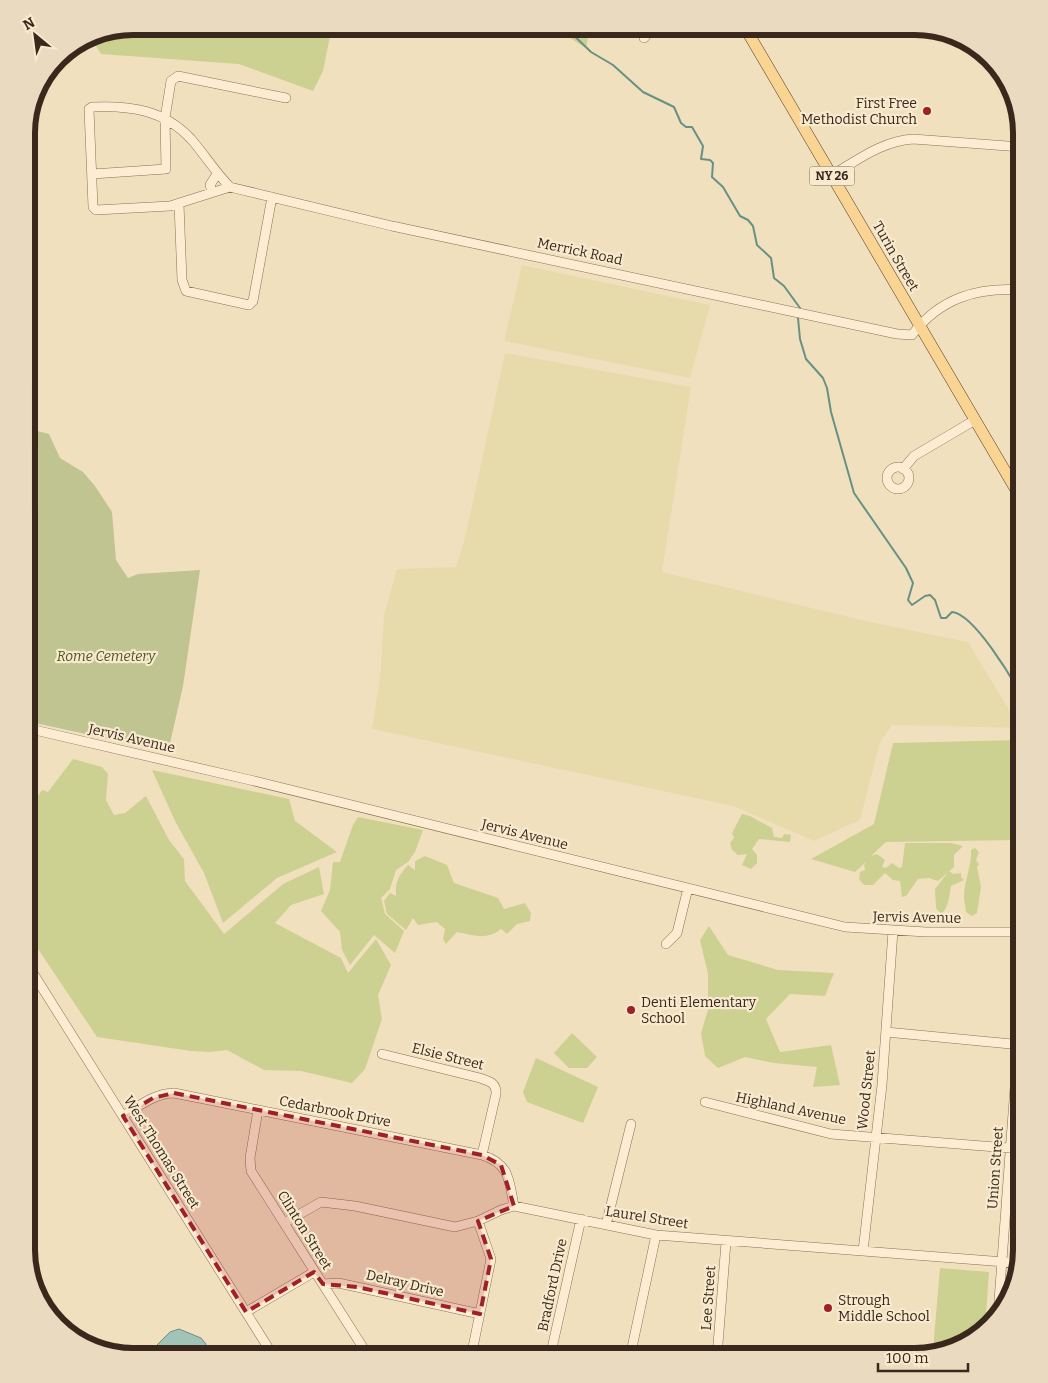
<svg xmlns="http://www.w3.org/2000/svg" width="1048" height="1383" font-family="Bitter,serif">
	<rect width="100%" height="100%" fill="#f1e0be"/>
	<!-- farmland -->
	<path fill="#e8dbab" d="M 522,265 L 710,305 L 690,378 L 504,341 Z
		M 505,353 L 691,387 L 662,572 L 870,622 L 968,642 L 1020,728 L 892,725 L 880,742 L 860,820 L 814,841 L 733,806 L 372,729 L 380,678 L 384,616 L 397,569 L 456,567 L 465,538 Z"/>
	<!-- green -->
	<path fill="#ccd091" d="M 133,26 L 332,26 L 323,71 L 313,91 L 239,64 L 101,54 L 90,36 Z
		M 551,26 L 590,26 L 586,48 Z
		M 1022,740 L 1022,840 L 886,842 L 871,856 L 877,854 L 885,860 L 882,867 L 886,868 L 892,863 L 899,868 L 902,867 L 905,843 L 951,843 L 963,846 L 954,855 L 954,867 L 938,881 L 929,878 L 918,879 L 906,896 L 902,897 L 900,881 L 893,880 L 885,873 L 873,885 L 864,885 L 859,879 L 860,872 L 865,870 L 864,865 L 867,861 L 855,872 L 811,859 L 874,824 L 893,743 Z
		M 73,759 L 102,767 L 108,774 L 106,800 L 114,815 L 125,813 L 146,796 L 169,840 L 184,859 L 185,881 L 224,934 L 283,884 L 319,867 L 324,894 L 291,905 L 275,923 L 341,958 L 348,973 L 376,939 L 391,965 L 378,995 L 382,1019 L 365,1069 L 352,1083 L 301,1071 L 264,1070 L 227,1050 L 210,1052 L 191,1051 L 97,1037 L 26,931 L 26,813 L 42,790 L 48,792 Z
		M 152,770 L 289,799 L 295,821 L 337,852 L 277,878 L 223,923 L 204,873 L 175,821 Z
		M 742,814 L 750,816 L 772,828 L 774,837 L 782,838 L 784,834 L 791,835 L 790,842 L 759,839 L 752,849 L 757,855 L 757,863 L 751,869 L 742,865 L 747,854 L 738,855 L 732,850 L 730,843 L 734,838 L 732,833 Z
		M 358,817 L 423,830 L 415,852 L 408,862 L 396,870 L 390,889 L 381,898 L 385,914 L 404,931 L 395,953 L 374,935 L 350,965 L 342,950 L 340,932 L 321,911 L 330,890 L 333,862 L 340,862 L 353,825 Z
		M 975,848 L 979,852 L 976,860 L 979,864 L 977,867 L 981,887 L 977,913 L 972,916 L 966,912 C 966,906 964,903 964,897 C 964,881 972,865 971,850 Z
		M 425,856 L 447,865 L 454,883 L 498,898 L 504,909 L 525,903 L 531,913 L 530,921 L 517,924 L 507,934 L 501,929 C 486,941 474,935 457,932 L 446,944 L 443,939 L 445,929 L 437,922 L 418,925 L 413,918 L 406,930 L 387,914 L 384,901 L 390,893 L 396,896 C 395,881 399,875 408,865 L 415,870 L 415,861 Z
		M 949,871 L 953,874 L 961,873 L 961,877 L 964,880 L 951,886 C 949,896 949,908 941,914 L 936,908 L 935,889 Z
		M 709,926 L 728,955 L 778,970 L 834,973 L 825,996 L 790,994 L 766,1019 L 780,1052 L 831,1045 L 840,1085 L 813,1087 L 817,1067 L 774,1063 L 745,1057 L 718,1068 L 705,1056 L 701,1033 L 708,1010 L 708,974 L 700,940 Z
		M 572,1033 L 597,1057 L 587,1068 L 569,1068 L 554,1053 Z
		M 536,1058 L 598,1087 L 583,1123 L 527,1102 L 523,1092 Z
		M 940,1268 L 989,1272 L 985,1328 L 974,1339 L 937,1350 L 933,1350 Z"/>
	<!-- cemetery -->
	<path fill="#c0c491" d="M 26,428 L 49,434 L 60,458 L 83,472 L 95,486 L 112,512 L 116,560 L 128,578 L 138,574 L 200,570 L 183,686 L 168,752 L 26,721 Z"/>
	<!-- water -->
	<path fill="#a2c3b8" stroke="#689185" d="M 179,1329 L 201,1338 L 206,1344 L 204,1353 L 199,1357 L 163,1357 L 157,1345 L 170,1332 Z"/>
	<g fill="none" stroke-linecap="round" stroke-linejoin="round">
		<!-- stream -->
		<path stroke="#689185" stroke-width="2" d="M 564,26 L 591,52 L 613,65 L 643,92 L 674,107 L 681,123 L 686,127 L 692,127 L 703,146 L 701,159 L 710,160 L 713,163 L 712,177 L 723,187 L 740,216 L 748,220 L 753,226 L 757,245 L 771,258 L 774,278 L 784,286 L 800,308
			M 798,318 L 800,339 L 806,359 L 823,378 L 827,388 L 831,412 L 854,493 L 906,568 L 913,583 L 908,600 L 912,605 L 925,596 L 930,595 L 935,600 L 941,618 L 946,618 L 952,612 C 974,614 1012,678 1022,697"/>
		<!-- minor casing -->
		<g stroke="#8b7055" stroke-width="10">
			<path id="minor" d="M 644,38 L 654,26
				M 92,174 L 166,169 L 165,118 L 171,81 L 178,76 L 286,98
				M 832,175 C 858,160 882,141 913,139 L 1022,147
				M 230,187 C 215,172 205,155 191,139 C 164,110 130,105 92,107 L 89,109 L 93,207 L 96,210 L 170,206 L 230,187 L 392,226 L 897,334 L 912,335 C 940,298 977,287 1022,290
				M 212,192 L 210,185 L 217,174
				M 179,204 L 182,280 L 186,291 L 249,305 L 253,301 L 272,197
				M887 478a11 11 0 1 1 22 0a11 11 0 1 1-22 0Z
				M 903,469 L 914,456 L 975,420
				M 26,728 L 250,780 L 845,927 L 926,932 L 1022,932
				M 666,944 L 677,933 L 688,888
				M 26,962 L 274,1357
				M 886,1032 L 1022,1045
				M 382,1054 L 480,1078 C 489,1081 497,1083 496,1094 L 482,1155
				M 705,1102 L 831,1134 L 1022,1149
				M 258,1110 L 250,1158 L 251,1171 L 369,1357
				M 123,1116 C 139,1106 155,1093 174,1093 L 482,1155 C 510,1164 509,1180 514,1206
				M 284,1223 L 321,1202 L 355,1206 L 455,1227 L 478,1221 L 501,1210 L 514,1206 L 656,1235 L 1018,1263
				M 606,1225 L 631,1124
				M 863,1251 L 882,1085 L 893,931
				M 323,1284 L 338,1283 L 357,1287 L 480,1314
				M 246,1312 L 314,1272
				M 998,1314 L 1022,993
				M 471,1357 L 491,1259 L 478,1221
				M 550,1357 L 581,1219
				M 630,1357 L 656,1235
				M 717,1357 L 726,1242"/>
		</g>
		<!-- major casing -->
		<g stroke="#583e2a" stroke-width="12">
			<path id="major" d="M 744,26 L 1022,500"/>
		</g>
		<!-- minor -->
		<use href="#minor" stroke="#fcedd2" stroke-width="9"/>
		<!-- major -->
		<use href="#major" stroke="#f9d492" stroke-width="11"/>
	</g>
	<!-- marked area -->
	<path fill="#9f2026" fill-opacity="0.2" stroke="#9f2026" stroke-width="4" stroke-dasharray="10 6" stroke-linejoin="round" d="M 174,1093 L 482,1155 L 501,1165 L 514,1206 L 478,1221 L 491,1259 L 480,1314 L 357,1287 L 323,1284 L 314,1272 L 246,1312 L 123,1116 L 153,1098 Z"/>
	<!-- markers -->
	<g fill="#9f2026" stroke="#f8eace" stroke-width="2">
		<circle cx="927" cy="111" r="5"/>
		<circle cx="631" cy="1010" r="5"/>
		<circle cx="828" cy="1308" r="5"/>
	</g>
	<g text-anchor="middle" stroke-width="4.5" stroke-linejoin="round" paint-order="stroke">
		<!-- shield labels -->
		<rect fill="#f8eace" stroke="#726251" stroke-width="1" x="809.5" y="166.5" width="45" height="19" rx="4"/>
		<g font-size="12" font-weight="bold" fill="#39281b">
			<text x="832" y="180">NY 26</text>
		</g>
		<!-- poi labels -->
		<g font-size="14" fill="#39281b" stroke="#f8eace" text-anchor="start">
			<text x="917" y="108" text-anchor="end">First Free<tspan x="917" dy="16">Methodist Church</tspan></text>
			<text x="641" y="1007">Denti Elementary<tspan x="641" dy="16">School</tspan></text>
			<text x="838" y="1305">Strough<tspan x="838" dy="16">Middle School</tspan></text>
		</g>
		<!-- street labels -->
		<g font-size="14" fill="#39281b" stroke="#f8eace">
			<text transform="translate(580 251) rotate(12)" y="5">Merrick Road</text>
			<text transform="translate(896 256) rotate(60)" y="5">Turin Street</text>
			<text transform="translate(132 738) rotate(13)" y="5">Jervis Avenue</text>
			<text transform="translate(525 834) rotate(14)" y="5">Jervis Avenue</text>
			<text transform="translate(917 917) rotate(1)" y="5">Jervis Avenue</text>
			<text transform="translate(448 1056) rotate(14)" y="5">Elsie Street</text>
			<text transform="translate(866 1090) rotate(-84)" y="5">Wood Street</text>
			<text transform="translate(791 1108) rotate(12)" y="5">Highland Avenue</text>
			<text transform="translate(335 1111) rotate(11)" y="5">Cedarbrook Drive</text>
			<text transform="translate(162 1152) rotate(58)" y="5">West Thomas Street</text>
			<text transform="translate(995 1168) rotate(-86)" y="5">Union Street</text>
			<text transform="translate(647 1217) rotate(9)" y="5">Laurel Street</text>
			<text transform="translate(305 1230) rotate(58)" y="5">Clinton Street</text>
			<text transform="translate(405 1283) rotate(13)" y="5">Delray Drive</text>
			<text transform="translate(552 1285) rotate(-78)" y="5">Bradford Drive</text>
			<text transform="translate(708 1298) rotate(-86)" y="5">Lee Street</text>
		</g>
		<!-- park labels -->
		<g font-size="14" font-style="italic" fill="#4c5820" stroke="#f8eace">
			<text x="106" y="661">Rome Cemetery</text>
		</g>
	</g>
	<!-- crop -->
	<path d="M0 0H1048V1383H0ZM133 35H915A98 98 0 0 1 1013 133V1250A98 98 0 0 1 915 1348H133A98 98 0 0 1 35 1250V133A98 98 0 0 1 133 35Z" fill="#e9dac0" fill-rule="evenodd"/>
	<path fill="none" stroke="#39281b" stroke-width="6" d="M133 35H915A98 98 0 0 1 1013 133V1250A98 98 0 0 1 915 1348H133A98 98 0 0 1 35 1250V133A98 98 0 0 1 133 35Z"/>
	<!-- north arrow -->
	<g transform="translate(35 35) rotate(331)" stroke="#f8eace" stroke-width="4" paint-order="stroke">
	<path d="M0-4L9 19L0 12L-9 19Z" fill="#39281b"/>
	<text y="-8" font-size="14" font-weight="bold" text-anchor="middle" fill="#39281b">N</text>
	</g>
	<!-- scale -->
	<path d="M878 1363v8h90v-8" fill="none" stroke="#39281b" stroke-width="2.5"/>
	<text x="886" y="1363" font-size="15" fill="#39281b" stroke="#f8eace" stroke-width="4" paint-order="stroke">100 m</text>
</svg>
